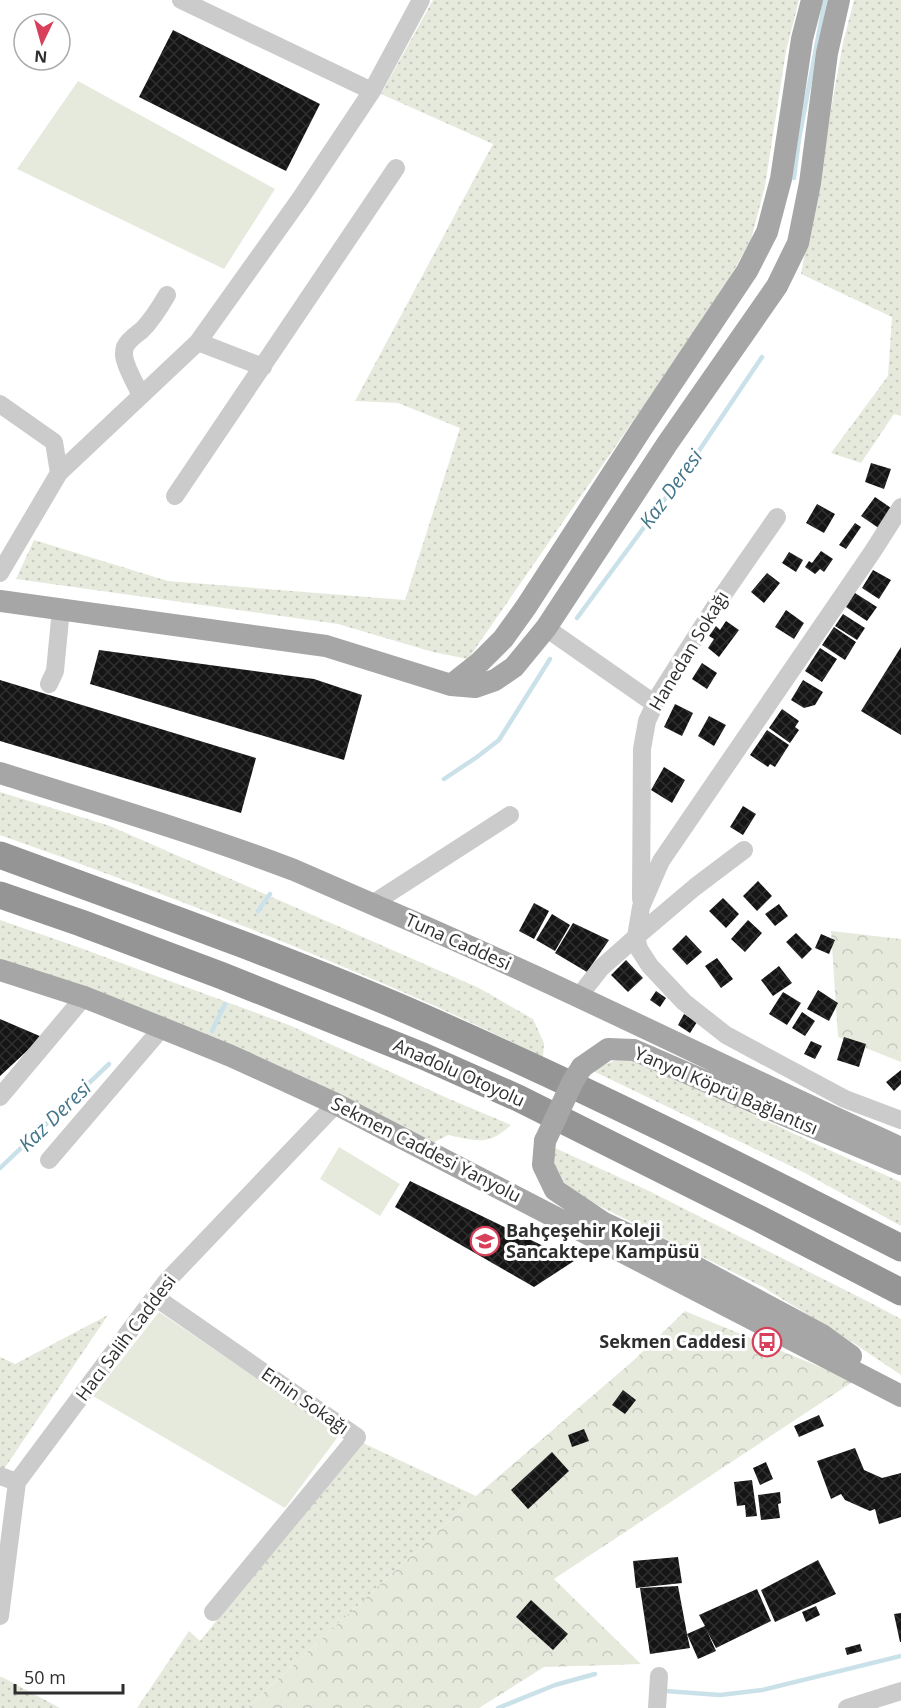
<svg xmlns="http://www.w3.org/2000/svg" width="901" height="1708" font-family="'Open Sans',sans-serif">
	<defs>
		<pattern id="grass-dots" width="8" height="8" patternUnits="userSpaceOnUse" patternTransform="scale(1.5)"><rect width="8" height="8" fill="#e6eadd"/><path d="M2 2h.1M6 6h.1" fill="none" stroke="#c6c9be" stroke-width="1.8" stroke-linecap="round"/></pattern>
		<pattern id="forest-crowns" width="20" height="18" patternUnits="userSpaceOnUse" patternTransform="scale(1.5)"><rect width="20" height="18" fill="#e6eadd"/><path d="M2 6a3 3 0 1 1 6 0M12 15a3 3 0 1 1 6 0" fill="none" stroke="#c6c9be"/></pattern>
		<pattern id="building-cross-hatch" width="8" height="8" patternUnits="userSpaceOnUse" patternTransform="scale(1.5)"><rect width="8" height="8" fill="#151515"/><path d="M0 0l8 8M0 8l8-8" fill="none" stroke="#2f2f2f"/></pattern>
	</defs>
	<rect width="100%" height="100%" fill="#fff"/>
	<!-- grass -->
	<path fill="url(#grass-dots)" d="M 433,0 L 799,0 L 786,51 L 765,186 L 751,240 L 717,300 L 468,659 L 433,652 L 338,624 L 16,579 L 34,540 L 168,581 L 405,600 L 460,428 L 398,403 L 355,401 L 493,144 L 381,94 Z
		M 854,0 L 901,0 L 901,416 L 894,414 L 861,463 L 831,453 L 888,376 L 892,317 L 801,274 L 843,43 Z
		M 0,792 L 110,826 L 479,988 L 533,1019 L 544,1043 L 543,1057 C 497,1035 450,1012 403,992 C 271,935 136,883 0,835 Z
		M 0,920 L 75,946 L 289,1025 L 447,1098 L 511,1125 C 488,1146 477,1141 448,1135 L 429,1145 L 0,967 Z
		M 616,1060 L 637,1060 L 818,1145 L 901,1182 L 901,1226 L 803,1172 L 591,1070 Z
		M 555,1148 L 647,1190 L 869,1302 L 901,1319 L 901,1375 L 855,1344 L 763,1287 L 583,1198 L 558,1178 L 554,1161 Z
		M 108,1315 L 0,1475 L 0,1357 L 15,1364 Z
		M 363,1443 L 476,1496 L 247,1708 L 137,1708 L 189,1631 L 200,1641 L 295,1524 Z
		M 0,1677 L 2,1677 L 60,1708 L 0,1708 Z"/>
	<!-- forest -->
	<path fill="url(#forest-crowns)" d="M 831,931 L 901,939 L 901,1062 L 838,1037 Z
		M 685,1311 L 854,1381 L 554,1579 L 641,1664 L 544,1667 L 479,1708 L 247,1708 L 476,1496 L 634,1360 Z"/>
	<!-- park -->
	<path fill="#e6eadd" d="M 78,81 L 275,189 L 224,269 L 17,169 Z
		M 339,1147 L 400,1184 L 380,1216 L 320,1179 Z
		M 159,1312 L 340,1434 L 285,1508 L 93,1396 Z"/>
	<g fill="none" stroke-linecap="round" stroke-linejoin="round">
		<!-- stream -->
		<path stroke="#cbe1e9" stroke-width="4.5" d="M 794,178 L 799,139 L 825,0
			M 577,618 L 682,476 L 762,357
			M 444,779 L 477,757 L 499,740 L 550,659
			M 258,911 L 270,894
			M 212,1031 L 225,1004
			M 0,1168 L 109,1064
			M 665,1691 L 720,1695 L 762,1690 L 901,1656
			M 498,1708 L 555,1685 L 595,1674"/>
	</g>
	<!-- building -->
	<path fill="url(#building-cross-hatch)" d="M 173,30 L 320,104 L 286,171 L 139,97 Z
		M 871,463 L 891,469 L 884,489 L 865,482 Z
		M 875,497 L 894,510 L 880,529 L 861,516 Z
		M 817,504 L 835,514 L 824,533 L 806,523 Z
		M 855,523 L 861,527 L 846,549 L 839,545 Z
		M 821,551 L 833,559 L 824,572 L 820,569 L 815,574 L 805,567 L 809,561 L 812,563 Z
		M 789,552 L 803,560 L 796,572 L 782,563 Z
		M 873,570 L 891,580 L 879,599 L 862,588 Z
		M 767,573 L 780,583 L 764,603 L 751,592 Z
		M 855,593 L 877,607 L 867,621 L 846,607 Z
		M 786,610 L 804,623 L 794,639 L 775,627 Z
		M 843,614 L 865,628 L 857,640 L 835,626 Z
		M 726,621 L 739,630 L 719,657 L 708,648 L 714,639 L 709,636 L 716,626 L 720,630 Z
		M 834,627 L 856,642 L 845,660 L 822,645 Z
		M 901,647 L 901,735 L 861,711 Z
		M 820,648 L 837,659 L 822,682 L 805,671 Z
		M 99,650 L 314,679 L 362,695 L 344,760 L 90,684 Z
		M 702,663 L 717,673 L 707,689 L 692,679 Z
		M 0,680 L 256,758 L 241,813 L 0,741 Z
		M 803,680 L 823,692 L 815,705 L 804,708 L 791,700 Z
		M 675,704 L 693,713 L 682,736 L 664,727 Z
		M 782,709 L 799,721 L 795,727 L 799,730 L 790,743 L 769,728 Z
		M 709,716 L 726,725 L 714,746 L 698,736 Z
		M 767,730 L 789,745 L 775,767 L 770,764 L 768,767 L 750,755 Z
		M 664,767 L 685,780 L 672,803 L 651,790 Z
		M 743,806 L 756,814 L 743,835 L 730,827 Z
		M 758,881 L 772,896 L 757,911 L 743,896 Z
		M 723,898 L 739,914 L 726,928 L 709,911 Z
		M 534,903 L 549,911 L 534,939 L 519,931 Z
		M 779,904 L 788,916 L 775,926 L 765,914 Z
		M 552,914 L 570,925 L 555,951 L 536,940 Z
		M 748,920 L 762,933 L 745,952 L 731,939 Z
		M 573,923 L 609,940 L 587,972 L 555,953 Z
		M 796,933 L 812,949 L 802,959 L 786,942 Z
		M 821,934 L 835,940 L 829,954 L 815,948 Z
		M 686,935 L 702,952 L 687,965 L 672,949 Z
		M 717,958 L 733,979 L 721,988 L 705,966 Z
		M 626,960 L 643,978 L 628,992 L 611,975 Z
		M 779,966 L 792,983 L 773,996 L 761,980 Z
		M 818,990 L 838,1003 L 829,1021 L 807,1009 Z
		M 656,991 L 666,998 L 660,1007 L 650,1000 Z
		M 783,992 L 801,1003 L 787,1025 L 769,1014 Z
		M 802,1012 L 815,1021 L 805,1036 L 792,1028 Z
		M 684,1014 L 697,1022 L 690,1033 L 678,1025 Z
		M 0,1019 L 42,1037 L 0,1076 Z
		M 844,1037 L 866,1044 L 859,1067 L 837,1060 Z
		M 811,1041 L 822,1046 L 815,1059 L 804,1054 Z
		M 901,1070 L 901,1084 L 894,1091 L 886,1082 Z
		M 410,1181 L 574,1261 L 534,1287 L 395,1207 Z
		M 623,1390 L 636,1400 L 625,1414 L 612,1405 Z
		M 819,1415 L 824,1426 L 799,1437 L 794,1426 Z
		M 584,1429 L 589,1441 L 572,1447 L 568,1435 Z
		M 855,1448 L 864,1470 L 882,1478 L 901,1473 L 901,1517 L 879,1524 L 875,1509 L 870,1511 L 845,1500 L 841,1494 L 831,1499 L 817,1461 Z
		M 552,1452 L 569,1471 L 528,1509 L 511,1490 Z
		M 766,1462 L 773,1479 L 760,1485 L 753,1468 Z
		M 752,1480 L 757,1516 L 746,1517 L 745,1505 L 737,1506 L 734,1482 Z
		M 780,1492 L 781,1503 L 778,1504 L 780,1518 L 761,1520 L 758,1495 Z
		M 678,1557 L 682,1583 L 636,1588 L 633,1561 Z
		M 818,1560 L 836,1594 L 775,1622 L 761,1590 Z
		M 678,1586 L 687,1634 L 705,1626 L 699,1615 L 757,1589 L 771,1621 L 716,1648 L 707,1631 L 716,1651 L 698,1659 L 687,1634 L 690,1648 L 650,1654 L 640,1588 Z
		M 531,1600 L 568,1634 L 553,1650 L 516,1617 Z
		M 816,1606 L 820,1615 L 806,1622 L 802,1612 Z
		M 901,1613 L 901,1642 L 900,1642 L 894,1614 Z
		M 860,1644 L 862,1651 L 847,1655 L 845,1648 Z"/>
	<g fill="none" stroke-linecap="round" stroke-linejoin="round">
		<!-- minor -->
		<path stroke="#cbcbcb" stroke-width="18" d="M 181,0 L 372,91 L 421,0
			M 198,342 L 263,367
			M 141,396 C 136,384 126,369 124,356 C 124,353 124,350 125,347 C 129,339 136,335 142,330 C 152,320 160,307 167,295
			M 0,404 L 54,442 L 59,473
			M 175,496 L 396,168
			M 901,507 L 873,551 L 661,861 L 641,907 L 636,937 L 639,949 L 650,966 L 684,1002 L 726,1035 L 845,1099 L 901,1120
			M 0,573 L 59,473 L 198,342 L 300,199 L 372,91
			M 546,628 L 655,704
			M 49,684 L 55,671 L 61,609
			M 641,899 L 642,749 L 647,721 L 659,695 L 716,605 L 777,517
			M 372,904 L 510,815
			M 579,996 L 601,968 L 636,937 L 695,887 L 744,850
			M 0,1097 L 84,997
			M 49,1160 L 162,1028
			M 155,1297 L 357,1437 L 213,1612
			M 0,1476 L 17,1482
			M 0,1616 L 17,1482 L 166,1282 L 336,1104
			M 657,1708 L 659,1676
			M 847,1708 L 901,1691"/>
		<!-- major -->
		<path stroke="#a6a6a6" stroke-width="22" d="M 0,601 L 326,646 L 451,685 L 475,687 L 495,680 L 514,667 L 546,628 L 667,444 L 777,286 L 798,243 L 810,183 L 827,53 L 839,0
			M 451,685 L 480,662 L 503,639 L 526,607 L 642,428 L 747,271 L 767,232 L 781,179 L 802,39 L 812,0
			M 0,773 C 98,804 197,833 294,870 C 322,882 351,895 379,907 C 556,982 726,1069 901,1148
			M 0,970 L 84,997 L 162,1028 L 231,1056 L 336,1104 L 901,1396
			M 582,1067 L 608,1049 L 634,1050 L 767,1108 L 901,1164
			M 545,1141 L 543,1165 L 555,1190 L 604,1223 L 681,1259 L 822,1335 L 851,1356"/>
		<!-- highway -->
		<path stroke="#959595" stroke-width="27" d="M 0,855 C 133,904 267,951 397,1006 C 569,1080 735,1163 901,1248
			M 0,895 L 81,923 L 220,975 L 423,1056 L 518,1098 L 760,1219 L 901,1292"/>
		<!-- major-bridge -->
		<path stroke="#a6a6a6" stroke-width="22" d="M 545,1141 L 573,1081 L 582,1067"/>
	</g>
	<!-- icons -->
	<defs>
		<g id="school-ring" transform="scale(1.5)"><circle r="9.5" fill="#fff" stroke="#d73f5b" stroke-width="1.5"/><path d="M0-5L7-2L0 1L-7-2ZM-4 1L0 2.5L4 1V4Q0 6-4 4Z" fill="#d73f5b"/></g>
		<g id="bus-ring" transform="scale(1.5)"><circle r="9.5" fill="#fff" stroke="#d73f5b" stroke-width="1.5"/><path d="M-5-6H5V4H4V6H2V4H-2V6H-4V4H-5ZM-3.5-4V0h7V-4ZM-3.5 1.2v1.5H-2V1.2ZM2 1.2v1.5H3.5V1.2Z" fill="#d73f5b"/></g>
	</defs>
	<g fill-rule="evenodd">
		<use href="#school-ring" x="485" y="1241"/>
		<use href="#bus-ring" x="767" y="1342"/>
	</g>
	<g text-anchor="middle" stroke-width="6" stroke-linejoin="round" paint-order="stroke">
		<!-- street labels -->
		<g font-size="18" fill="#2e2e2e" stroke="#fff">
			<text transform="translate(689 651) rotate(-59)" y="6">Hanedan Sokağı</text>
			<text transform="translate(458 942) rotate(24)" y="6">Tuna Caddesi</text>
			<text transform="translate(459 1073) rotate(24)" y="6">Anadolu Otoyolu</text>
			<text transform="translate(726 1091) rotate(23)" y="6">Yanyol Köprü Bağlantısı</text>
			<text transform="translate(426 1150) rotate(27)" y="6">Sekmen Caddesi Yanyolu</text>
			<text transform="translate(126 1338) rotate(-53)" y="6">Hacı Salih Caddesi</text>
			<text transform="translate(305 1401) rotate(35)" y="6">Emin Sokağı</text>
		</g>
		<!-- poi labels -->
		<g font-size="18" font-weight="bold" fill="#2e2e2e" stroke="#fff" text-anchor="start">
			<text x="506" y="1237">Bahçeşehir Koleji<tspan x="506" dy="21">Sancaktepe Kampüsü</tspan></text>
			<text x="746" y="1348" text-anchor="end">Sekmen Caddesi</text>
		</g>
		<!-- water labels -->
		<g font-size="20" font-style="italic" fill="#43768a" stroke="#fff">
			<text transform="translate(671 489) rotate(-54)" y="7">Kaz Deresi</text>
			<text transform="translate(55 1116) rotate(-44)" y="7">Kaz Deresi</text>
		</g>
	</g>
	<!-- north arrow -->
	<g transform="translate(42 42) rotate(185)"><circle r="28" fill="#ffffff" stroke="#ababab" stroke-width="1.5"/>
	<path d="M0-4.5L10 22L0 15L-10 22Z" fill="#d73f5b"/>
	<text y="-9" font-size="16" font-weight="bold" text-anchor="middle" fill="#2e2e2e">N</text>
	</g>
	<!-- scale -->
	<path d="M15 1684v9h108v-9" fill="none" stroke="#2e2e2e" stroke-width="3"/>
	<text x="24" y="1684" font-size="18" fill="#2e2e2e" stroke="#ffffff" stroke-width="4.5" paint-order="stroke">50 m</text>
</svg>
